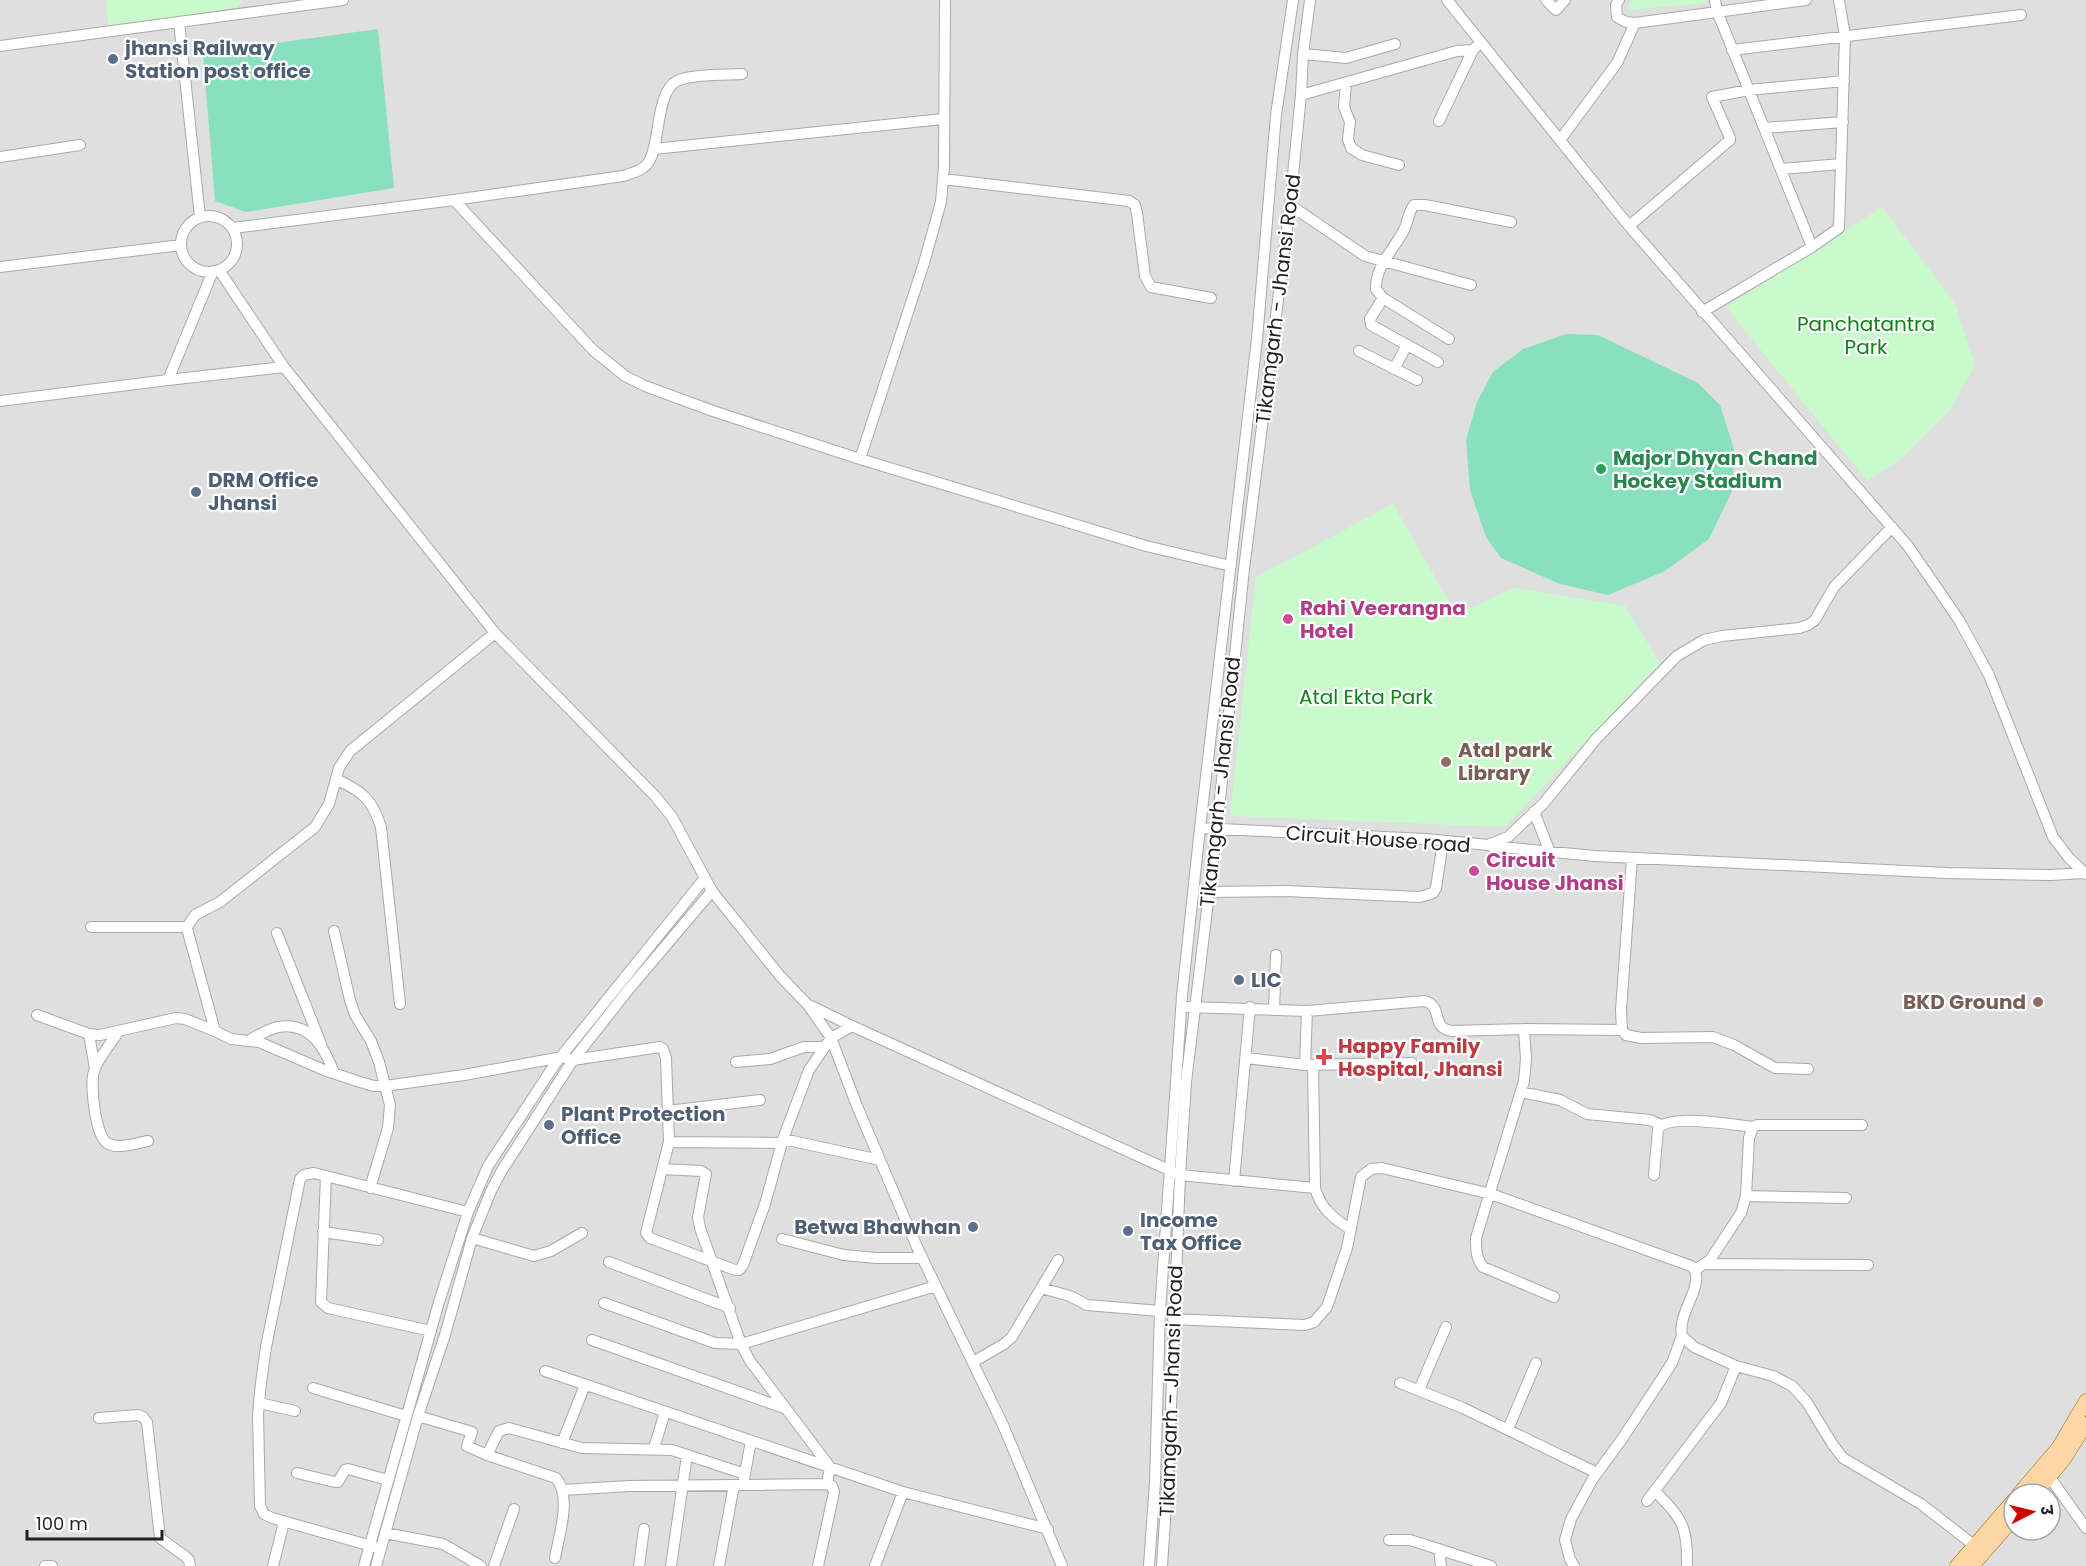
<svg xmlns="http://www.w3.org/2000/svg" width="2086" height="1566" font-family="Poppins,'Noto Sans Devanagari',sans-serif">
	<rect width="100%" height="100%" fill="#f2efe9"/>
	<!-- residential -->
	<path fill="#e0dfdf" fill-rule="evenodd" d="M 0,0 L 2086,0 L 2086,1566 L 0,1566 ZM 2014,1494 L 2050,1494 L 2050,1530 L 2014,1530 Z"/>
	<!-- park -->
	<path fill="#c8facc" d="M 108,0 L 242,0 L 242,1 L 235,12 L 109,27 L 106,4 Z
		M 1631,0 L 1706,0 L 1706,3 L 1627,10 Z
		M 1882,207 L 1955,303 L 1975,365 L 1951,409 L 1901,459 L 1867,481 L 1726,307 Z
		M 1393,504 L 1456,614 L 1515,588 L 1625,606 L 1660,663 L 1505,827 L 1230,816 L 1256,577 Z"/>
	<!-- pitch -->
	<path fill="#88e0be" d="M 378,29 L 394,188 L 246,212 L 215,201 L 203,53 Z
		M 1566,334 L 1598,335 L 1698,383 L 1720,405 L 1734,449 L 1733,489 L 1709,539 L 1665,571 L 1608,595 L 1560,584 L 1501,558 L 1486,537 L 1470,490 L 1466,440 L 1477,402 L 1493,372 L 1523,349 Z"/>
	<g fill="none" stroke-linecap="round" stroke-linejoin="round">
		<!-- minor casing -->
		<g stroke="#a9a9a9" stroke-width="12">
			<path id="minor" d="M 1447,0 L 1629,226 L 1908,546 L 1959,620 L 1989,675 L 2053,837 L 2069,858 L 2086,874
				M 1546,0 L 1556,10 L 1565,0
				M 1619,0 L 1616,5 L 1617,17 L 1626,22 L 1635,23 L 1806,0
				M 0,46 L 179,22
				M 1732,50 L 2021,15
				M 1303,54 L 1346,58 L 1395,44
				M 1346,83 L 1344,107 L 1350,122 L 1348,139 L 1351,148 L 1362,155 L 1399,165
				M 1301,95 L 1457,51 L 1473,50
				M 1439,121 L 1473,50 L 1476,47
				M 1764,128 L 1843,122
				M 1560,140 L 1617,63 L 1635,23
				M 654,149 L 943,119
				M 0,157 L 80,145
				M 1781,169 L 1841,164
				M 943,179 L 1129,201 L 1135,205 L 1137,213 L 1145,276 L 1151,287 L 1211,298
				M 454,200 L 593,350 L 625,376 L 645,386 L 713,411 L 860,459 L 1146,546 L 1231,566
				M 1290,205 L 1365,256 L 1471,285
				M181 244a28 28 0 1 1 56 0a28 28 0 1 1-56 0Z
				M 200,217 L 179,22 L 343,0
				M 1629,226 L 1730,140 L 1730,138 L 1712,97 L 1749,90 L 1844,81
				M 233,228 L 454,200 L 623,176 C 632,173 642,171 648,163 C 661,145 655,92 677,81 C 689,74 727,75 742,74
				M 1812,247 L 1839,228 L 1845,36 L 1839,0
				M 0,267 L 181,245
				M 219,270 L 284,367 L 495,633 L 655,796 L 672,817 L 712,891 L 780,976 L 808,1005 L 831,1038 L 857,1106 L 917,1247 L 1003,1425 L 1062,1566
				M 1383,298 L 1370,319 L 1371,325 L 1438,362
				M 1702,312 L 1812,247 L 1717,11 L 1715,0
				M 1449,339 L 1383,298 L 1376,289 C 1375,267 1393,250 1403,232 C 1408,223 1408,212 1414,205 L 1425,205 L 1511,222
				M 1359,351 L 1417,380
				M 1394,369 L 1407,345
				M 168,380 L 284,367
				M 0,401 L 168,380 L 213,271
				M 860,459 L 924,263 L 941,202 L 944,167 L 945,0
				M 495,633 L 350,751 L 339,768 L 329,804 L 315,827 L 220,902 L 195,915 L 187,927 L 189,936 L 215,1031 L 231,1039 L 259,1042 L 324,1070 L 360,1082 L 374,1086 L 385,1086 L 464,1075 L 562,1057 L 573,1060 L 660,1047 L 663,1049 L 666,1058 L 669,1142 L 646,1233 L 650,1238 L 735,1270 L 739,1270 L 743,1265 L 765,1204 L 783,1139 L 880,1160
				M 336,779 C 363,792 372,799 381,827 L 400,1004
				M 1534,812 L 1550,852
				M 1200,828 L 1426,839 L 1488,845 L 1508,837 L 1544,803 L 1596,739 L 1677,656 L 1704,640 L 1722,636 L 1799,628 L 1808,625 L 1815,620 L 1834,587 L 1892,527
				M 1491,846 L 1595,856 L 1947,873 L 2051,875 L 2084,873
				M 1632,858 L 1621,1010 L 1622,1030 L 1626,1035 L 1641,1038 L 1713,1037 L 1734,1045 L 1775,1068 L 1808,1069
				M 1209,892 L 1286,891 L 1420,897 L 1433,893 L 1436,888 L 1443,841
				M 91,927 L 187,927
				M 334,931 L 350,1000 L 355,1015 L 371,1041 L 379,1062 L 390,1105 L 388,1128 L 370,1188
				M 277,933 L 321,1044
				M 811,1006 L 852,1026
				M 1188,1007 L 1307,1011 L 1425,1001 C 1444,1007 1430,1028 1452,1031 L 1524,1029 L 1622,1030
				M 1274,1009 L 1276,955
				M 1307,1011 L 1305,1065 L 1412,1063
				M 37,1015 L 89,1034 L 100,1035 L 176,1018 L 185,1019 L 215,1031
				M 1524,1029 L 1526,1059 L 1524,1081 L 1476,1238 C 1476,1250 1476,1258 1483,1267 L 1554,1297
				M 118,1032 C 111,1044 98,1058 94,1071 C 90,1084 95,1135 107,1143 C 118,1150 136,1143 148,1141
				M 89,1034 L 95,1069
				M 248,1041 C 257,1036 268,1029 278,1027 C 310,1021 325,1048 334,1073
				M 1246,1058 L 1305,1065
				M 736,1062 L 770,1059 L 804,1047 L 825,1047
				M 1313,1065 L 1315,1188 C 1321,1209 1333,1218 1350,1229
				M 1521,1092 L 1560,1100 L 1587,1114 L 1650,1120 L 1661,1125
				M 668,1111 L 760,1100
				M 783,1139 L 809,1070 L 831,1038 L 852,1026 L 1180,1175 L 1315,1188
				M 669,1142 L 782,1143
				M 1654,1175 L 1658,1129 C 1668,1113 1734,1125 1753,1127
				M 326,1176 L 321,1302 L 328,1308 L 431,1331
				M 1234,1181 L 1250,1007
				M 1746,1196 L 1846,1198
				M 323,1232 L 378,1240
				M 472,1238 L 534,1256 L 551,1251 L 582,1233
				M 782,1239 L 844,1255 L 876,1258 L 922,1258
				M 609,1262 L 730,1308
				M 1705,1264 L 1868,1265
				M 1695,1270 L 1710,1260 L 1741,1213 L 1746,1196 L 1749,1138 L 1753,1127 L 1757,1125 L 1862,1125
				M 1041,1288 L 1070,1296 L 1087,1305 L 1160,1311
				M 604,1303 L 715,1343 L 741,1344 L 936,1286
				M 1173,1319 L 1305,1325 L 1314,1322 L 1327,1307 L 1347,1248 L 1361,1177 L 1371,1169 L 1382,1168 L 1491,1194 L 1691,1266 L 1695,1270 C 1702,1290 1677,1314 1682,1336 L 1694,1347 L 1736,1366 L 1773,1376 L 1792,1386 L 1806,1401 L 1833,1445 L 1843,1458 L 1921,1504 L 1975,1546
				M 592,1340 L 784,1408
				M 973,1362 L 1004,1344 L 1012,1337 L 1058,1260
				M 545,1371 L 903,1492 L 1048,1529
				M 1400,1383 L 1463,1408 L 1597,1473
				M 313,1388 L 406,1416
				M 1419,1390 L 1446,1327
				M 259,1403 L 295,1411
				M 418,1416 L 472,1432 L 467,1446 L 487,1455 L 556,1478 C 572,1497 559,1535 555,1558
				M 99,1418 L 138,1415 L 143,1417 L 147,1422 L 160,1538 L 186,1557 L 189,1560 L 190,1566
				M 1508,1429 L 1536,1363
				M 562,1443 L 585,1385
				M 654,1448 L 665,1412
				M 487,1455 L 499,1431 L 509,1428 L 582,1448 L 672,1450 L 745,1474
				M 2046,1472 L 2086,1528
				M 297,1473 L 335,1482 L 338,1482 L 345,1470 L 348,1469 L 388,1480
				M 744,1479 L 751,1441
				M 563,1490 L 629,1486 L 827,1484 L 830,1467 L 750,1361 L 741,1344 L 700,1228 L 698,1217 L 706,1174 L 701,1171 L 662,1169
				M 1655,1491 C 1682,1519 1688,1526 1687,1566
				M 1647,1501 L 1721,1403 L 1736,1366
				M 385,1533 L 443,1544 L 481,1566
				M 1389,1540 L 1410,1540 L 1491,1566
				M 375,1547 L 272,1518 L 264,1514 L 260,1506 L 258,1414 L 261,1383 L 266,1347 L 300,1179 L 304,1175 L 314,1173 L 468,1212
				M 1439,1549 L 1441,1566
				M 45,1566 L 52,1566
				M 273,1566 L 284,1522
				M 364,1566 L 439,1302 L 468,1212 L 488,1166 L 555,1064 L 705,878
				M 376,1566 L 418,1416 L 445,1335 L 472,1238 L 491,1191 L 501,1172 L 573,1060 L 629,989 L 712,891
				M 494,1566 L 514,1509
				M 639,1566 L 644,1529
				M 671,1566 L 687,1455
				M 719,1566 L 734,1485
				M 818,1566 L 834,1492 L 832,1486 L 827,1484
				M 875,1566 L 903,1492
				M 1149,1566 L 1155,1482 L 1160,1311 L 1182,996 L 1200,828 L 1257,339 L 1276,115 L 1293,0
				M 1162,1566 L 1169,1459 L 1180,1175 L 1186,1082 L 1217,828 L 1244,569 L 1290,205 L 1301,95 L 1303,54 L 1310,0
				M 1574,1566 L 1570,1559 L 1565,1540 L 1571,1519 L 1592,1480 L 1622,1439 L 1672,1363 L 1682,1336"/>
		</g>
		<!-- major casing -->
		<g stroke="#a06b00" stroke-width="15">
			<path id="major" d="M 2019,1494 L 2059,1447 L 2086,1401
				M 2035,1494 L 2064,1459 L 2086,1424
				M 1957,1566 L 2014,1500
				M 1972,1566 L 2014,1518"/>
		</g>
		<!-- minor -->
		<use href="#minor" stroke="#fff" stroke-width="10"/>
		<!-- major -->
		<use href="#major" stroke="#fcd6a4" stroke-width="14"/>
	</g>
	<!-- markers -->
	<g fill="#5c6f8a" stroke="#fff" stroke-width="2">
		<circle cx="113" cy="59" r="6"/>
		<circle cx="196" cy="492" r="6"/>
		<circle cx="1239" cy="980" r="6"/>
		<circle cx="549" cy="1125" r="6"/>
		<circle cx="973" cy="1227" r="6"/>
		<circle cx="1128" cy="1231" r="6"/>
	</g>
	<circle fill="#2e9e5b" stroke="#fff" stroke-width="2" cx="1601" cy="469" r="6"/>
	<g fill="#d1479c" stroke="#fff" stroke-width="2">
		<circle cx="1288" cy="619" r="6"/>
		<circle cx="1474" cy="871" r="6"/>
	</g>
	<g fill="#8d6e63" stroke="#fff" stroke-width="2">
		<circle cx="1446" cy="762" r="6"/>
		<circle cx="2038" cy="1002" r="6"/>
	</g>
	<path fill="#e0444e" stroke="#fff" stroke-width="2" d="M1321 1048h6v6h6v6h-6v6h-6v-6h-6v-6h6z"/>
	<g text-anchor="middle" stroke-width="4.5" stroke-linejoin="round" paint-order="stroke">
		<!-- service labels -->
		<g font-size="20" font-weight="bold" fill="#4e5e75" stroke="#fff" text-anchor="start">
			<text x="125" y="55">jhansi Railway<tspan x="125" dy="23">Station post office</tspan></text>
			<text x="208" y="487">DRM Office<tspan x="208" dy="23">Jhansi</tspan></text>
			<text x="1251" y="987">LIC</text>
			<text x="561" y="1121">Plant Protection<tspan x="561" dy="23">Office</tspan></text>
			<text x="1140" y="1227">Income<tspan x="1140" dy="23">Tax Office</tspan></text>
			<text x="961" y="1234" text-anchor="end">Betwa Bhawhan</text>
		</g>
		<!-- street labels -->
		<g font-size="20" fill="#222" stroke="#fff">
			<text transform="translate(1278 299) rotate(-83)" y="7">Tikamgarh - Jhansi Road</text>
			<text transform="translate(1220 782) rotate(-84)" y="7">Tikamgarh - Jhansi Road</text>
			<text transform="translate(1378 839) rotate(4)" y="7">Circuit House road</text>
			<text transform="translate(1171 1391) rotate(-88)" y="7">Tikamgarh - Jhansi Road</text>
		</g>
		<!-- park labels -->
		<g font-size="20" fill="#0c8416" stroke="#fff">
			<text x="1866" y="331">Panchatantra<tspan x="1866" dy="23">Park</tspan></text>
			<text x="1366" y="704">Atal Ekta Park</text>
		</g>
		<!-- leisure labels -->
		<g font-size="20" font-weight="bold" fill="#27864d" stroke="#fff" text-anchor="start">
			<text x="1613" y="465">Major Dhyan Chand<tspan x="1613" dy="23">Hockey Stadium</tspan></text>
		</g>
		<!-- hotel labels -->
		<g font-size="20" font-weight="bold" fill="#b23c85" stroke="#fff" text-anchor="start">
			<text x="1300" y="615">Rahi Veerangna<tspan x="1300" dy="23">Hotel</tspan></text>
			<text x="1486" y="867">Circuit<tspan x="1486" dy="23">House Jhansi</tspan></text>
		</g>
		<!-- education labels -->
		<g font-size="20" font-weight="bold" fill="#785e54" stroke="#fff" text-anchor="start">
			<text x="1458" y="757">Atal park<tspan x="1458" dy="23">Library</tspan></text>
			<text x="2026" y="1009" text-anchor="end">BKD Ground</text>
		</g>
		<!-- health labels -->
		<g font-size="20" font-weight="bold" fill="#be3a42" stroke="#fff" text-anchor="start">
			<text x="1338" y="1053">Happy Family<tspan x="1338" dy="23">Hospital, Jhansi</tspan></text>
		</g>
	</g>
	<!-- north arrow -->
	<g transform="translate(2032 1512) rotate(83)"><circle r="28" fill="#ffffff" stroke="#a7a7a7" stroke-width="1.5"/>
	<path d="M0-4.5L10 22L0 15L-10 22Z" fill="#d40000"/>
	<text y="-9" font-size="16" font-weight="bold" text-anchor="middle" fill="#222222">उ</text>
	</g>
	<!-- scale -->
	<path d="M27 1530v9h135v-9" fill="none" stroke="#222222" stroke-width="3"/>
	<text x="36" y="1530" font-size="18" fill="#222222" stroke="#ffffff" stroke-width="4.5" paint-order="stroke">100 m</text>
</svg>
